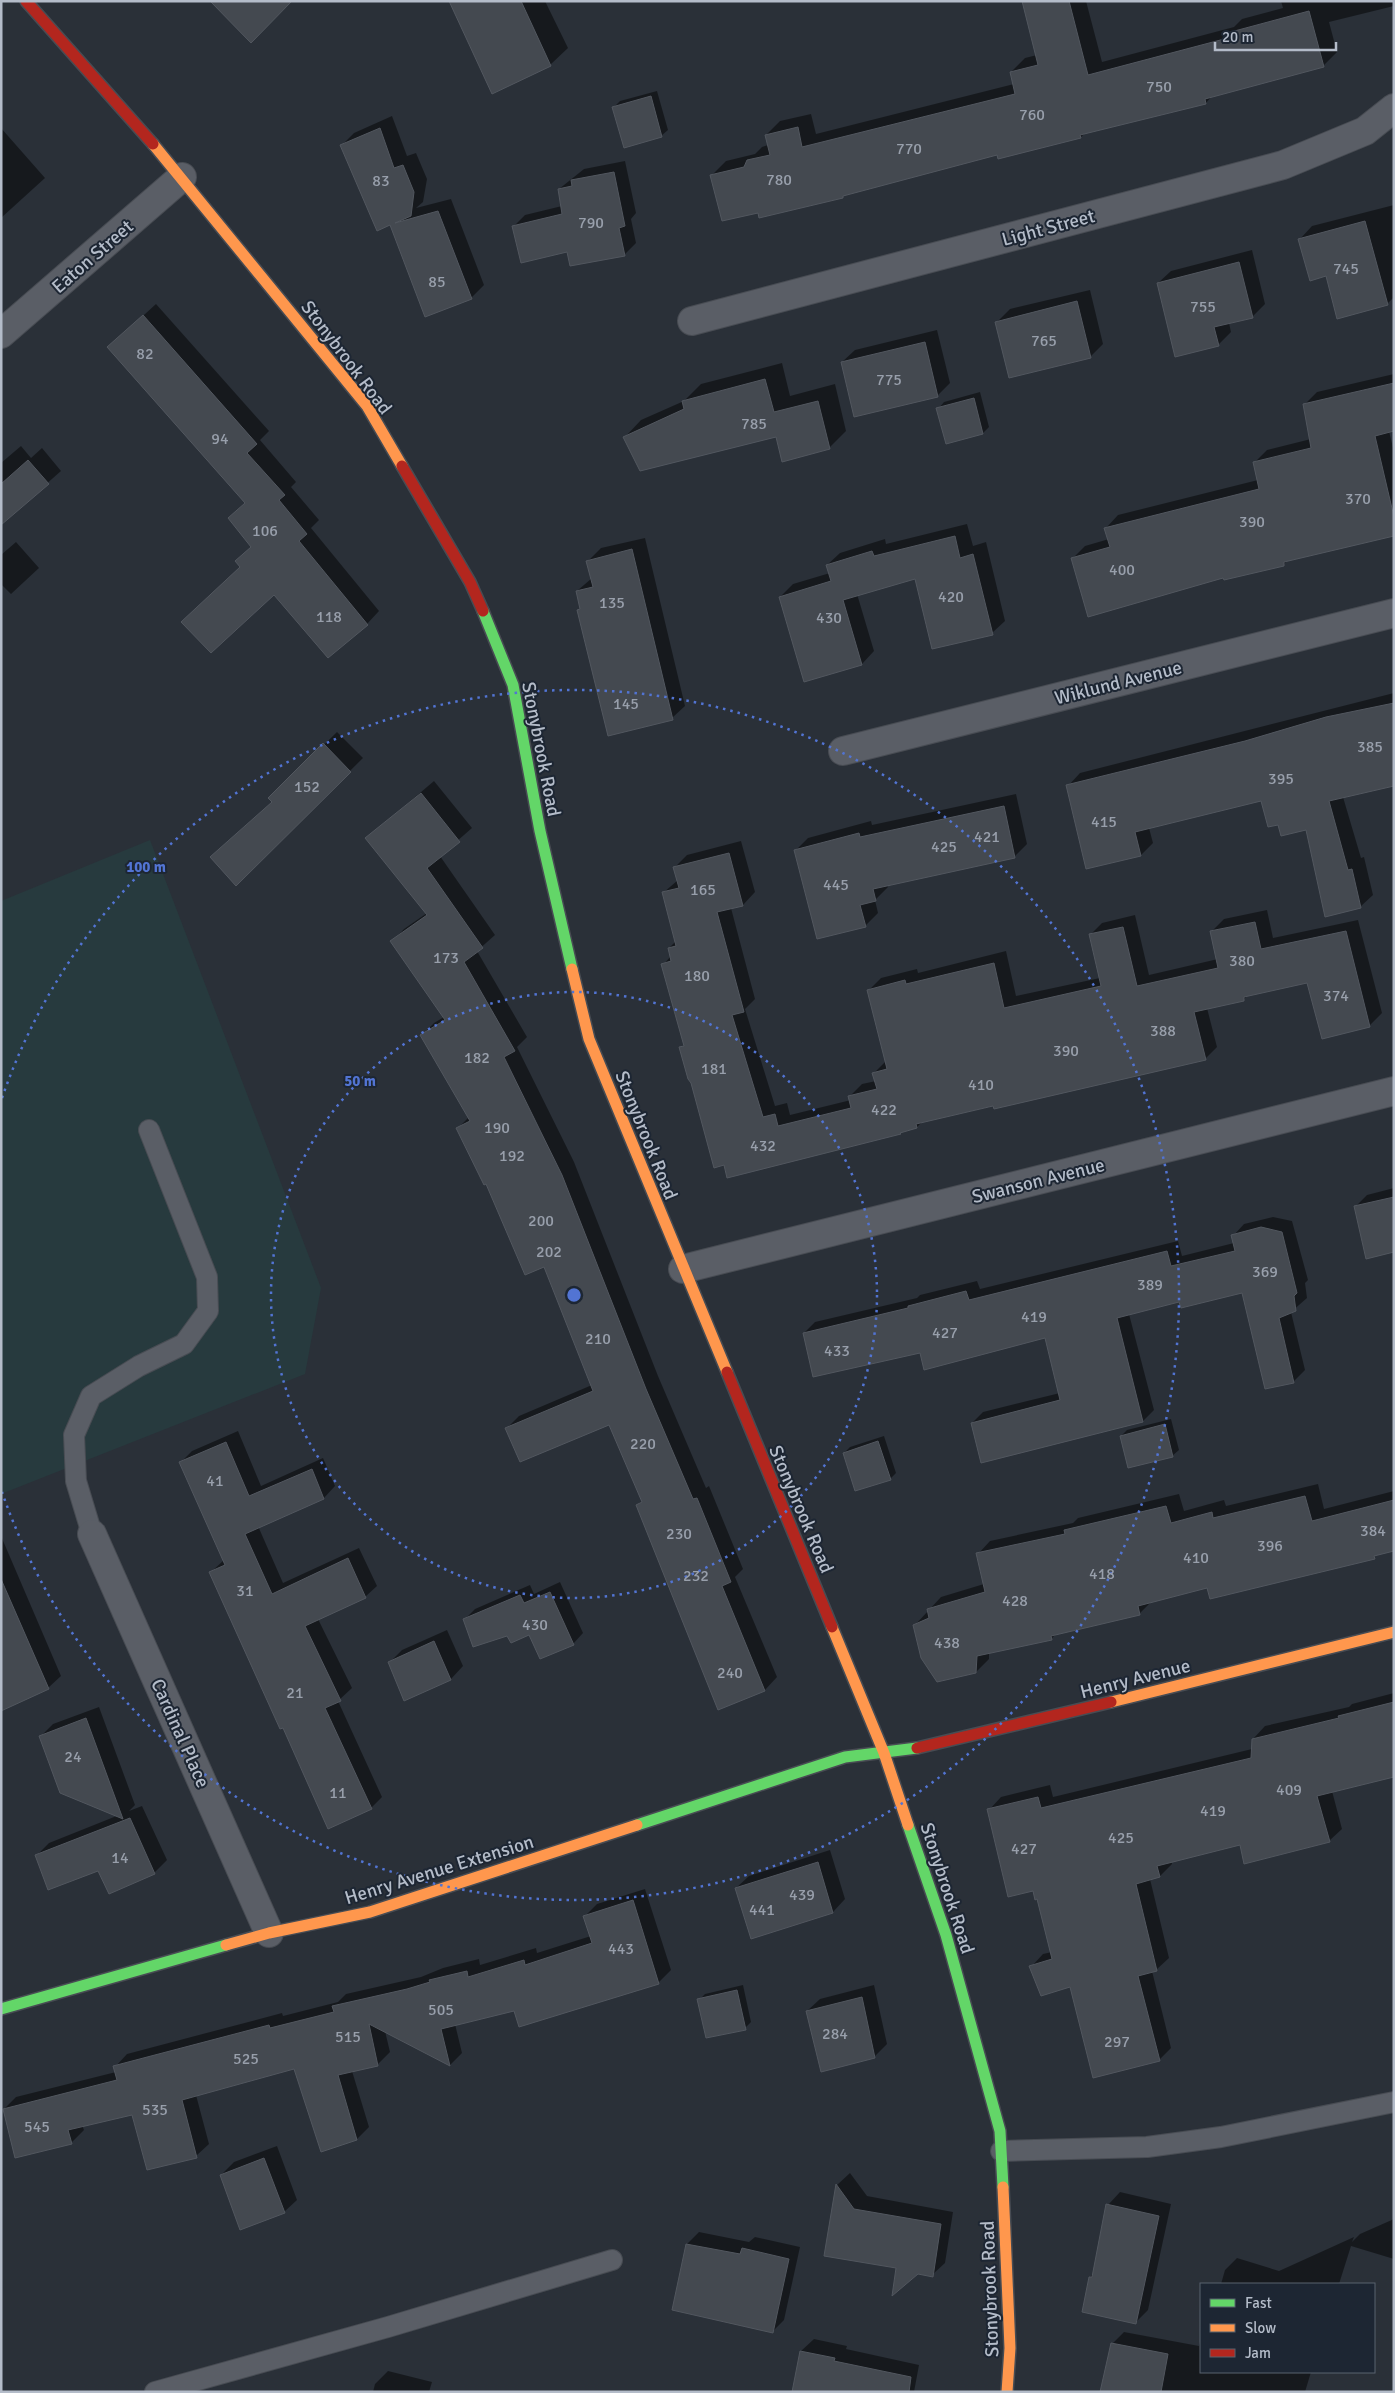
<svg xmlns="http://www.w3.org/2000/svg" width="1395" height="2393" font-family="Signika,sans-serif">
	<rect width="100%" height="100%" fill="#2a3038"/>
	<!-- green -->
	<path fill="#273a3e" d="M 150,840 L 321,1288 L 305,1374 L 1,1494 L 1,901 Z"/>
	<!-- shadow -->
	<path fill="#0007" d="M 450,1 L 545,1 L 568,48 L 550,65 Z
		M 1024,1 L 1086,1 L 1102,62 L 1234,27 L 1242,19 L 1283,8 L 1281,1 L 1394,1 L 1394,6 L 1329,22 L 1337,52 L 1323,66 L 1212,96 L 1206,103 L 1086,132 L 1081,137 L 998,154 L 846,193 L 842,197 L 759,211 L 712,175 L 726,161 L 755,154 L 762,147 L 768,145 L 766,135 L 780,121 L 811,114 L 816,134 L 1014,84 L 1011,72 L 1025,58 L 1037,55 Z
		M 657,91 L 668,130 L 661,136 L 614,107 L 620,101 Z
		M 392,116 L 407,156 L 416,153 L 427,179 L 423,202 L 416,208 L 451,199 L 484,285 L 471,298 L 390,223 L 341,146 L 354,133 Z
		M 1,128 L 45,178 L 1,218 Z
		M 625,161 L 636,213 L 631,219 L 636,243 L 624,255 L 568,250 L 514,226 L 525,215 L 562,206 L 559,189 L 584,169 Z
		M 1394,205 L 1394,297 L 1387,304 L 1327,275 L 1300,239 L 1312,226 Z
		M 1252,250 L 1265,304 L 1252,317 L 1229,323 L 1231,332 L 1218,345 L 1158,283 L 1171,271 Z
		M 1090,290 L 1103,344 L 1090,357 L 997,322 L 1010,309 Z
		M 156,304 L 269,431 L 260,440 L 296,482 L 291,487 L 319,520 L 311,528 L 379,611 L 367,624 L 274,593 L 241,567 L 252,546 L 229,518 L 246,502 L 122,335 Z
		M 937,330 L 950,383 L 937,396 L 842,362 L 855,350 Z
		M 782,363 L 790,396 L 835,384 L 846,431 L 829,448 L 777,436 L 625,437 L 641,420 L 684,401 L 701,384 Z
		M 1394,374 L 1394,430 L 1389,431 L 1394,452 L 1394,534 L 1288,560 L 1284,564 L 1224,577 L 1073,558 L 1085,546 L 1109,539 L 1106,528 L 1118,515 L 1258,480 L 1254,463 L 1267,450 L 1311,439 L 1304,405 L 1317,392 Z
		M 980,392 L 989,427 L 983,433 L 947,443 L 938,409 L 944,402 Z
		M 21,446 L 31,458 L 42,448 L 61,471 L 1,524 L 1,463 Z
		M 967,524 L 973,546 L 986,542 L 1005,621 L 992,633 L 916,577 L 857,594 L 874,651 L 862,664 L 780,597 L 793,584 L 830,573 L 827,565 L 840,553 L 885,539 L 886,544 Z
		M 645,538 L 685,706 L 672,718 L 578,610 L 581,607 L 577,591 L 592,578 L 588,561 L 601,548 Z
		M 16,542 L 39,568 L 11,594 L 1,584 L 1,555 Z
		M 1394,693 L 1394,785 L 1343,797 L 1361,858 L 1364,857 L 1373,895 L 1360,907 L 1307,828 L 1279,823 L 1262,800 L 1149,828 L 1153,843 L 1141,855 L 1068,786 L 1080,773 Z
		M 337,732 L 363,758 L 236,884 L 211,857 L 273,802 L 270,798 Z
		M 434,781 L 472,828 L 440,856 L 495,935 L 477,951 L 527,1037 L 517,1047 L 574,1162 L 658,1376 L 706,1488 L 709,1486 L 743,1569 L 735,1577 L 777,1677 L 765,1690 L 719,1708 L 637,1505 L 643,1500 L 610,1423 L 507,1428 L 519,1416 L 592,1385 L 545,1265 L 487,1182 L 458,1128 L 469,1117 L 421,1036 L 434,1023 L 444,1017 L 392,942 L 404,929 L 427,913 L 367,838 Z
		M 1016,794 L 1027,844 L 1014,857 L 887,884 L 888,887 L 875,900 L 878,913 L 865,926 L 795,851 L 808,838 L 871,821 L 872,825 Z
		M 741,841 L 755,892 L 743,905 L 731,908 L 755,999 L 745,1009 L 775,1106 L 787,1103 L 790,1115 L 851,1100 L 850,1096 L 862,1084 L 876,1081 L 874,1073 L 886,1061 L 869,990 L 881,978 L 917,969 L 918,973 L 1006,951 L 1016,996 L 1100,978 L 1090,935 L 1102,923 L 1135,915 L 1149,975 L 1218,959 L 1211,932 L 1224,919 L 1267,910 L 1273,938 L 1358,920 L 1382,1013 L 1370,1025 L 1322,1037 L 1308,982 L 1248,995 L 1243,1000 L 1207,1008 L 1217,1047 L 1205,1059 L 922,1122 L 917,1127 L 900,1133 L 724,1164 L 680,1048 L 685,1044 L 663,965 L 671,956 L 669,948 L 676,941 L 663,893 L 678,880 L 674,868 L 687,855 Z
		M 1394,1188 L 1394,1251 L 1356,1206 L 1367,1195 Z
		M 1273,1217 L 1292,1221 L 1308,1280 L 1305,1283 L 1307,1298 L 1291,1312 L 1305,1370 L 1294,1381 L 1266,1388 L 1243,1291 L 1180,1301 L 1129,1314 L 1154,1410 L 1143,1421 L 972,1423 L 983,1412 L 1060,1393 L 1046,1336 L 920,1352 L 804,1333 L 815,1322 L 917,1298 L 920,1295 L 977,1281 L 980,1289 L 1178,1241 L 1182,1256 L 1234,1243 L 1233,1236 L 1244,1224 Z
		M 1171,1419 L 1179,1450 L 1172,1456 L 1121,1436 L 1127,1430 Z
		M 238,1431 L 261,1486 L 323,1458 L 335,1486 L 324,1498 L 258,1526 L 283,1583 L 359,1548 L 377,1586 L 365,1597 L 318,1619 L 352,1688 L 338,1701 L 382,1797 L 371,1808 L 284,1726 L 211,1572 L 224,1560 L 181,1462 L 192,1451 Z
		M 884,1436 L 896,1473 L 890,1479 L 844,1453 L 850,1447 Z
		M 1318,1484 L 1324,1509 L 1394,1491 L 1394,1550 L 1379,1553 L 1374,1557 L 1208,1586 L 1152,1601 L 1139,1614 L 1057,1633 L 1051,1639 L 989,1652 L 989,1659 L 976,1672 L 915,1625 L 941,1597 L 984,1584 L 978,1554 L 990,1541 L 1073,1523 L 1078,1518 L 1179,1494 L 1184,1511 L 1224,1500 L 1226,1506 Z
		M 1,1536 L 61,1676 L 48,1688 L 1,1693 Z
		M 560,1582 L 583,1633 L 573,1644 L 465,1619 L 475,1609 L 530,1585 L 534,1594 Z
		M 447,1630 L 463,1666 L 451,1679 L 405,1699 L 389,1663 L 402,1650 Z
		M 1394,1693 L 1394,1785 L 1392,1776 L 1332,1791 L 1342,1829 L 1329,1841 L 1241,1844 L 1172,1861 L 1172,1864 L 1160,1876 L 1150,1879 L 1169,1958 L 1156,1970 L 1152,1971 L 1171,2048 L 1159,2060 L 1071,1985 L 1031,1967 L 1043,1954 L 1052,1952 L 1038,1898 L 989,1810 L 1001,1797 L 1050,1785 L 1053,1797 L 1252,1749 L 1253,1739 L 1265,1726 L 1349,1707 L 1352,1704 Z
		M 99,1707 L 135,1805 L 129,1811 L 142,1806 L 167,1860 L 154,1873 L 99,1869 L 36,1856 L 49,1843 L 119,1815 L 41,1736 L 53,1724 Z
		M 830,1850 L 845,1899 L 833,1912 L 736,1888 L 749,1876 Z
		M 645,1889 L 671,1970 L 658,1983 L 515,2009 L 455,2024 L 462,2053 L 450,2065 L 385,2031 L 390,2052 L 378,2064 L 352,2071 L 369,2127 L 357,2139 L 295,2068 L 196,2095 L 209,2144 L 196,2156 L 133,2113 L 82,2125 L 84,2130 L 71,2143 L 4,2109 L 16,2097 L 116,2072 L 115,2067 L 127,2054 L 282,2013 L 283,2016 L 338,2002 L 346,1994 L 421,1977 L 443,1968 L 479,1959 L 480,1965 L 536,1948 L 537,1953 L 591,1936 L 585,1916 L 597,1904 Z
		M 743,1985 L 751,2022 L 745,2028 L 699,2000 L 705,1994 Z
		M 874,1985 L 887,2044 L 874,2057 L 807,2011 L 820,1999 Z
		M 277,2146 L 297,2200 L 284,2212 L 221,2175 L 234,2162 Z
		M 850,2173 L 867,2196 L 953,2212 L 945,2263 L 932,2275 L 826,2255 L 837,2185 Z
		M 1120,2192 L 1171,2204 L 1148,2310 L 1136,2322 L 1090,2277 L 1094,2273 L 1108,2205 Z
		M 1394,2219 L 1394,2259 L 1351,2246 L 1339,2284 L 1221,2284 L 1225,2270 L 1237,2258 L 1279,2271 L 1354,2237 L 1352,2242 L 1360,2234 Z
		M 699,2232 L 749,2242 L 755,2237 L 800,2247 L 784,2320 L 772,2332 L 687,2244 Z
		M 1124,2332 L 1199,2346 L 1201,2338 L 1201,2372 L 1311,2372 L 1305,2392 L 1101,2392 L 1112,2344 Z
		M 814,2339 L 847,2346 L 846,2349 L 919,2365 L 914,2392 L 793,2392 L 801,2351 Z
		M 388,2371 L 432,2382 L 429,2392 L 373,2392 L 375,2384 Z"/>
	<!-- building -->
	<path fill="#444950" stroke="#52575f" d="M 210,1 L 292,1 L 251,43 Z
		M 449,1 L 521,1 L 551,66 L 492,94 Z
		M 1022,1 L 1069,1 L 1088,75 L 1228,38 L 1227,33 L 1309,11 L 1324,67 L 1205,99 L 1206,104 L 1080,135 L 1081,138 L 998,159 L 997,155 L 843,196 L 843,198 L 759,218 L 758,213 L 722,221 L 710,175 L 744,167 L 747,160 L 770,155 L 765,135 L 798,127 L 802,147 L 1015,94 L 1010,72 L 1038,65 Z
		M 651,96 L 662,137 L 624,148 L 612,107 Z
		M 380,128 L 394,168 L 403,165 L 414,192 L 411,216 L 395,223 L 438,211 L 472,299 L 425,317 L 390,225 L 377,231 L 340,145 Z
		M 614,172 L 625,226 L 619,228 L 625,256 L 570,266 L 567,252 L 521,263 L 512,226 L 562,214 L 558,189 L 572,186 L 571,180 Z
		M 1365,221 L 1388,305 L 1337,319 L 1326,276 L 1310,281 L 1298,239 Z
		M 1239,262 L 1253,318 L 1214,327 L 1219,346 L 1175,357 L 1157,283 Z
		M 1077,301 L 1091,358 L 1009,378 L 995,322 Z
		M 143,315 L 257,444 L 247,453 L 285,495 L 279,500 L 307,534 L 299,541 L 368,625 L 328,658 L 274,595 L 211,653 L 181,622 L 240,567 L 235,561 L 251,547 L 228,518 L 245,503 L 107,347 Z
		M 925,342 L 938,397 L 854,417 L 841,362 Z
		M 765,379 L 774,412 L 818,401 L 830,449 L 782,462 L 776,437 L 640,471 L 623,437 L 684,409 L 682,401 Z
		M 1394,383 L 1394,431 L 1375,436 L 1394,517 L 1394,536 L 1284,562 L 1284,566 L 1224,580 L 1223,578 L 1088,617 L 1071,558 L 1110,547 L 1104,528 L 1259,489 L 1253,462 L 1311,448 L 1303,404 Z
		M 974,398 L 983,434 L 946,444 L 936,408 Z
		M 28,460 L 49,484 L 1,525 L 1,484 Z
		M 955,536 L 960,558 L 973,554 L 993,635 L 932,649 L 915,579 L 843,600 L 862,665 L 804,682 L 779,597 L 831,581 L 826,565 L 872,551 L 874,556 Z
		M 632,549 L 673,720 L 608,736 L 577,610 L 580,609 L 576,591 L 593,587 L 586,561 Z
		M 1394,703 L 1394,786 L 1329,801 L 1348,870 L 1352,869 L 1361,908 L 1325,917 L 1306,830 L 1281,836 L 1278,825 L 1268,827 L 1261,801 L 1135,832 L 1141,856 L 1086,869 L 1066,785 L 1245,741 L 1326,717 Z
		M 323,743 L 351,772 L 236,886 L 210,857 L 272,802 L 268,798 Z
		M 421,793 L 460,842 L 427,868 L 483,948 L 464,962 L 515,1051 L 504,1057 L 562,1175 L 646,1389 L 693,1499 L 697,1498 L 731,1582 L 722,1586 L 765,1691 L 718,1710 L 636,1505 L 642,1502 L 609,1425 L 520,1462 L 505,1428 L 593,1391 L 544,1267 L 525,1275 L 486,1184 L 484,1185 L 456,1128 L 470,1121 L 420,1035 L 445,1020 L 390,941 L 427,915 L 365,838 Z
		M 1004,806 L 1015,858 L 873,889 L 876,901 L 860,905 L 866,927 L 817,939 L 794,850 L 859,833 L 860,837 Z
		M 729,853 L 743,906 L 717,912 L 744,1012 L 732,1015 L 763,1117 L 775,1114 L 778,1126 L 851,1108 L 848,1096 L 877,1089 L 872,1073 L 887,1069 L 867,990 L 905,980 L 906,984 L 994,963 L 1004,1008 L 1101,986 L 1089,934 L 1123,927 L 1137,986 L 1218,968 L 1210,931 L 1255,922 L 1261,949 L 1346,931 L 1370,1027 L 1322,1039 L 1307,983 L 1244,997 L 1244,1001 L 1194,1012 L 1206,1060 L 994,1109 L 993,1106 L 916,1124 L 917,1128 L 900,1133 L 901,1134 L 727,1178 L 724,1165 L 714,1168 L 691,1083 L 688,1079 L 679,1047 L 684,1046 L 661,964 L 671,961 L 668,948 L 676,946 L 662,892 L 679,888 L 673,867 Z
		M 1394,1197 L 1394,1252 L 1366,1259 L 1354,1206 Z
		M 1261,1227 L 1282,1232 L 1297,1293 L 1294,1296 L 1296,1311 L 1279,1318 L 1294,1383 L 1265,1389 L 1242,1293 L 1181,1308 L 1179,1302 L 1117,1318 L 1143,1422 L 981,1463 L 971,1423 L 1060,1400 L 1045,1338 L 924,1370 L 920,1353 L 813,1377 L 803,1333 L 908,1308 L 908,1306 L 966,1291 L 969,1300 L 1167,1251 L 1171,1266 L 1235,1251 L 1231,1235 Z
		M 1165,1424 L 1173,1457 L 1128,1468 L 1120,1436 Z
		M 878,1441 L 891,1480 L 855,1491 L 843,1453 Z
		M 226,1442 L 249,1496 L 312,1469 L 324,1499 L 245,1534 L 272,1594 L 348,1558 L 366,1598 L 305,1626 L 341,1701 L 325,1708 L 372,1809 L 328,1829 L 283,1728 L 280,1729 L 209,1572 L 225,1565 L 179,1462 Z
		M 1305,1496 L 1312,1521 L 1394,1500 L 1394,1551 L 1374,1556 L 1375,1559 L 1210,1599 L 1207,1588 L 1138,1606 L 1140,1615 L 1051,1636 L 1052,1640 L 977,1656 L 976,1673 L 937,1682 L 921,1658 L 913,1625 L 929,1618 L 927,1609 L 985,1592 L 976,1553 L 1065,1534 L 1064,1530 L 1166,1506 L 1171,1523 L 1212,1512 L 1213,1518 Z
		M 1,1579 L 49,1689 L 1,1711 Z
		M 550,1592 L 574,1645 L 540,1659 L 529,1635 L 511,1643 L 507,1636 L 473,1647 L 463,1619 L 520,1595 L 524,1603 Z
		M 434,1641 L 451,1680 L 404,1701 L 388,1662 Z
		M 1394,1702 L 1394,1777 L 1317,1796 L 1330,1842 L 1244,1864 L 1240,1845 L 1157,1866 L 1160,1877 L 1136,1884 L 1157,1971 L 1138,1976 L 1160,2061 L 1093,2078 L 1070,1987 L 1041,1996 L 1029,1966 L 1052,1959 L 1037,1899 L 1035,1900 L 1033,1891 L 1008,1897 L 987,1809 L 1038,1797 L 1041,1808 L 1251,1758 L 1252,1739 L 1339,1718 L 1338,1716 Z
		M 86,1718 L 123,1819 L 60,1793 L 39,1736 Z
		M 130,1818 L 155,1874 L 109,1894 L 98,1871 L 48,1890 L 35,1855 Z
		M 818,1862 L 833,1913 L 751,1939 L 735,1888 Z
		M 633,1900 L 659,1984 L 519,2027 L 514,2011 L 441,2029 L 450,2066 L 369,2024 L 378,2066 L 338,2075 L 357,2140 L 321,2152 L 294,2069 L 182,2100 L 197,2158 L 147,2170 L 132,2115 L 68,2130 L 72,2144 L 15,2158 L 3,2109 L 117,2080 L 113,2066 L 269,2025 L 270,2028 L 334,2012 L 332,2006 L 407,1989 L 430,1982 L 429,1980 L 467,1971 L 468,1977 L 524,1960 L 525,1965 L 592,1943 L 583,1916 Z
		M 737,1990 L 746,2030 L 706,2038 L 697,1999 Z
		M 862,1997 L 875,2058 L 821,2072 L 806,2011 Z
		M 264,2158 L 285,2213 L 240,2230 L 220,2175 Z
		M 836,2184 L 854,2209 L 941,2224 L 933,2277 L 918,2274 L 892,2296 L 896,2268 L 824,2256 Z
		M 1106,2204 L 1159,2216 L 1136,2324 L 1082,2312 L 1089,2277 L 1092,2277 Z
		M 686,2244 L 740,2254 L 742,2248 L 789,2259 L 773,2333 L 672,2310 Z
		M 1111,2343 L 1168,2354 L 1161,2392 L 1100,2392 Z
		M 800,2351 L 835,2358 L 834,2361 L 911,2377 L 909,2392 L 792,2392 Z"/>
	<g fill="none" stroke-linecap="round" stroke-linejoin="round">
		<!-- lane casing -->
		<g stroke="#484c53" stroke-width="22">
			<path id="lane" d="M 92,1534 L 76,1481 L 74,1435 L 91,1396 L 139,1366 L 184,1344 L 208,1311 L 207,1277 L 149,1130
				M 1001,2151 L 1147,2147 L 1221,2137 L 1394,2102
				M 155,2392 L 388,2327 L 612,2260"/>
		</g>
		<!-- street casing -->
		<g stroke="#484c53" stroke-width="30">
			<path id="street" d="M 692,321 L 1283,165 L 1365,131 L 1394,108
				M 1,334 L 182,177
				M 843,751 L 1394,613
				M 683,1269 L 1394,1091
				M 92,1534 L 269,1933"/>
		</g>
		<!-- fast casing -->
		<g stroke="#484c53" stroke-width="14">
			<path id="fast" d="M 483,611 L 513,685 L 540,831 L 572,969
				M 637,1825 L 845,1757 L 917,1748
				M 908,1825 L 946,1935 L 1000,2131 L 1003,2187
				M 1,2009 L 226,1945"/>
		</g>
		<!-- slow casing -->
		<g stroke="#484c53" stroke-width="14">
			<path id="slow" d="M 153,144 L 367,406 L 402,466
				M 572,969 L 589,1039 L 727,1372
				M 832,1627 L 884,1753 L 908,1825
				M 1111,1702 L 1394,1632
				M 226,1945 L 269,1933 L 370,1912 L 637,1825
				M 1003,2187 L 1010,2348 L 1007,2392"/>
		</g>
		<!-- jam casing -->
		<g stroke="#484c53" stroke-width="14">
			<path id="jam" d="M 26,1 L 153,144
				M 402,466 L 470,582 L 483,611
				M 727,1372 L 832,1627
				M 917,1748 L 1111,1702"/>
		</g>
		<!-- lane -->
		<use href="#lane" stroke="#5a5e66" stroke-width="20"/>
		<!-- street -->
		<use href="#street" stroke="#5a5e66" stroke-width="28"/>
		<!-- fast -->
		<use href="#fast" stroke="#63d668" stroke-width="11"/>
		<!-- slow -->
		<use href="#slow" stroke="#ff974d" stroke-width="11"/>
		<!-- jam -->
		<use href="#jam" stroke="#b3261e" stroke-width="11"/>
	</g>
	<!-- distance rings -->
	<g fill="none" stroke="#5274d3" stroke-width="2.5" stroke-dasharray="2.5 5">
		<circle cx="574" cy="1295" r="303"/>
		<path d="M2 1098A605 605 0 1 1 2 1492"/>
	</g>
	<g text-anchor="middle" stroke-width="4" stroke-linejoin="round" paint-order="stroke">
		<!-- number labels -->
		<g font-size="16" fill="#989fab">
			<text x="1159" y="92">750</text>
			<text x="1032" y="120">760</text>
			<text x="909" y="154">770</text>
			<text x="779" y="185">780</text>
			<text x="381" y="186">83</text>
			<text x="591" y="228">790</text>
			<text x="1346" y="274">745</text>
			<text x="437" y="287">85</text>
			<text x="1203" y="312">755</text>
			<text x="1044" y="346">765</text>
			<text x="145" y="359">82</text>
			<text x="889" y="385">775</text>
			<text x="754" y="429">785</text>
			<text x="220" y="444">94</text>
			<text x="1358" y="504">370</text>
			<text x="1252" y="527">390</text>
			<text x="265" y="536">106</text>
			<text x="1122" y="575">400</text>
			<text x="951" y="602">420</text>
			<text x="612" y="608">135</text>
			<text x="329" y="622">118</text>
			<text x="829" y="623">430</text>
			<text x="626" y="709">145</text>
			<text x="1370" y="752">385</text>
			<text x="1281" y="784">395</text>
			<text x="307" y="792">152</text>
			<text x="1104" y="827">415</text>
			<text x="987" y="842">421</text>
			<text x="944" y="852">425</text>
			<text x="836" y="890">445</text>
			<text x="703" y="895">165</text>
			<text x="446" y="963">173</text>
			<text x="1242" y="966">380</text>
			<text x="697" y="981">180</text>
			<text x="1336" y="1001">374</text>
			<text x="1163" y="1036">388</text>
			<text x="1066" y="1056">390</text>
			<text x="477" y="1063">182</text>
			<text x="714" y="1074">181</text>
			<text x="981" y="1090">410</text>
			<text x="884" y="1115">422</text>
			<text x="497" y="1133">190</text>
			<text x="763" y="1151">432</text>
			<text x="512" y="1161">192</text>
			<text x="541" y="1226">200</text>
			<text x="549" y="1257">202</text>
			<text x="1265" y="1277">369</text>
			<text x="1150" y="1290">389</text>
			<text x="1034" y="1322">419</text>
			<text x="945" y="1338">427</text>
			<text x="598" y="1344">210</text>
			<text x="837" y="1356">433</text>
			<text x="643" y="1449">220</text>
			<text x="215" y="1486">41</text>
			<text x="1373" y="1536">384</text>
			<text x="679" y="1539">230</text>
			<text x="1270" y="1551">396</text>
			<text x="1196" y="1563">410</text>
			<text x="1102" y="1579">418</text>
			<text x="696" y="1581">232</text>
			<text x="245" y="1596">31</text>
			<text x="1015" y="1606">428</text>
			<text x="535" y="1630">430</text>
			<text x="947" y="1648">438</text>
			<text x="730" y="1678">240</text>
			<text x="295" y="1698">21</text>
			<text x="73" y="1762">24</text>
			<text x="1289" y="1795">409</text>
			<text x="338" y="1798">11</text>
			<text x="1213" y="1816">419</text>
			<text x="1121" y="1843">425</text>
			<text x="1024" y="1854">427</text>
			<text x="120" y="1863">14</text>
			<text x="802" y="1900">439</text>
			<text x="762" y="1915">441</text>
			<text x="621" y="1954">443</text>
			<text x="441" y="2015">505</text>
			<text x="835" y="2039">284</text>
			<text x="348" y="2042">515</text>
			<text x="1117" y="2047">297</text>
			<text x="246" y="2064">525</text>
			<text x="155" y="2115">535</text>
			<text x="37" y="2132">545</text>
		</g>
		<!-- street labels -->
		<g font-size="19" fill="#b4bcc9" stroke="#1d2633">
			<text transform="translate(1048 227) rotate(-15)" y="7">Light Street</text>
			<text transform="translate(92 256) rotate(-41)" y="7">Eaton Street</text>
			<text transform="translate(347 357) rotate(53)" y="7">Stonybrook Road</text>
			<text transform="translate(1118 682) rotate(-14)" y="7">Wiklund Avenue</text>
			<text transform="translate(542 749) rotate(79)" y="7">Stonybrook Road</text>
			<text transform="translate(647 1135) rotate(68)" y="7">Stonybrook Road</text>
			<text transform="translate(1038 1180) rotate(-14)" y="7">Swanson Avenue</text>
			<text transform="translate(802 1509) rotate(67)" y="7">Stonybrook Road</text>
			<text transform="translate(1135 1678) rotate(-14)" y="7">Henry Avenue</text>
			<text transform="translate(181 1733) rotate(66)" y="7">Cardinal Place</text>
			<text transform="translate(439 1869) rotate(-17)" y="7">Henry Avenue Extension</text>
			<text transform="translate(948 1888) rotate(72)" y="7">Stonybrook Road</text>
			<text transform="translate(989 2289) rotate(-92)" y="7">Stonybrook Road</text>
		</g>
	</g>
	<circle cx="574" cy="1295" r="8" fill="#5274d3" stroke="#1d2633" stroke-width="2.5"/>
	<g font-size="15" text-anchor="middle" font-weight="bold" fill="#5274d3" stroke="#1d2633" stroke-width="4" stroke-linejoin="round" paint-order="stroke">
		<text x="146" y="872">100 m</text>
		<text x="360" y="1086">50 m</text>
	</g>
	<!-- border -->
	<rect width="1395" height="2393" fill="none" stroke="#b4bcc9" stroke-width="5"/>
	<!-- legend -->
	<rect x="1200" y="2283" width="175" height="90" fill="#1d2633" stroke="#59626f"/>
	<rect x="1210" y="2299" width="25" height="8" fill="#63d668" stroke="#59626f"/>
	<text x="1245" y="2308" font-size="15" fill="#b4bcc9">Fast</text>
	<rect x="1210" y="2324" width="25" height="8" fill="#ff974d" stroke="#59626f"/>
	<text x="1245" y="2333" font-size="15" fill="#b4bcc9">Slow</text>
	<rect x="1210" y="2349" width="25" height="8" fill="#b3261e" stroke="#59626f"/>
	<text x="1245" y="2358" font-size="15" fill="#b4bcc9">Jam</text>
	<!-- scale -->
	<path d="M1215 42v8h121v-8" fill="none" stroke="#b4bcc9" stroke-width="2.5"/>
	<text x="1222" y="42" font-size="15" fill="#b4bcc9" stroke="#1d2633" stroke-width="4" paint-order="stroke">20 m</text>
</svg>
